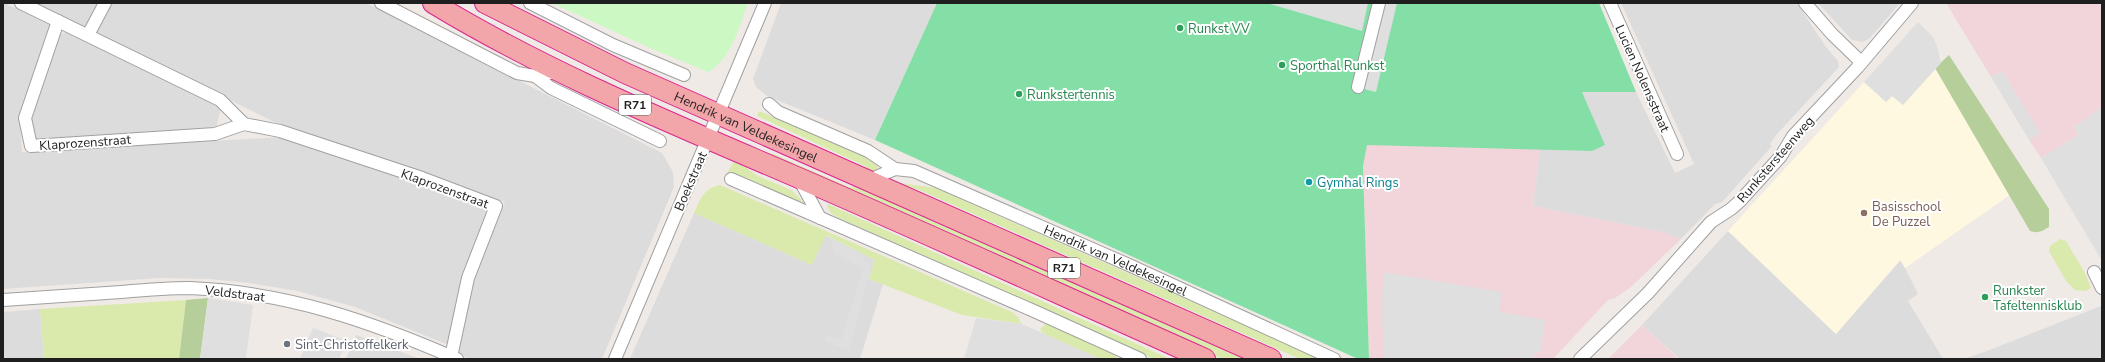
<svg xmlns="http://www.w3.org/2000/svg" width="2105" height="362" font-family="'Nunito Sans',sans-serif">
	<rect width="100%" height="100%" fill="#f0eae6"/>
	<!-- residential -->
	<path fill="#dddcdc" d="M 3,3 L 8,3 L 7,5 L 30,13 L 52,23 L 20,123 L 22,152 L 283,137 L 475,202 L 485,207 L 487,214 L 448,342 L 446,344 L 355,307 L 297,291 L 250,283 L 209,279 L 160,278 L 3,289 Z
		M 35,3 L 99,3 L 86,28 Z
		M 110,3 L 366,3 L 662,153 L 673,172 L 674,187 L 602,359 L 470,359 L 462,356 L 458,348 L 473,279 L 505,202 L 286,128 L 95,33 Z
		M 781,3 L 937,3 L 875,140 L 767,96 L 756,87 L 753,79 Z
		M 1621,3 L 1797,3 L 1826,47 L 1838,61 L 1839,67 L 1777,134 L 1770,144 L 1772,146 L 1722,202 L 1715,204 L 1681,239 L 1662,232 L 1533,206 L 1540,149 L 1592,151 L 1582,92 L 1636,92 L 1675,173 L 1694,164 Z
		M 1818,3 L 1900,3 L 1870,38 L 1863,42 L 1852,40 Z
		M 66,32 L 221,107 L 216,129 L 38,140 L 36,138 L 31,119 L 59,35 Z
		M 694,213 L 812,265 L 825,235 L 875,260 L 869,279 L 883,284 L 860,359 L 630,359 Z
		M 1728,231 L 1836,334 L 1901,260 L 1918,294 L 1908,301 L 1942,357 L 1946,359 L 1680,359 L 1642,325 Z
		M 2101,306 L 2102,359 L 1964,359 L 1987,351 Z
		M 40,309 L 44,359 L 3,359 L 3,312 Z
		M 356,335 L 420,359 L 346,359 Z"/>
	<!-- commercial -->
	<path fill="#f1d5da" d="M 1946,3 L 2099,3 L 2102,8 L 2102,107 L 2074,127 L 2079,135 L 2041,158 L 2029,140 L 2039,133 L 2002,71 L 1991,77 Z
		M 1364,144 L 1540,149 L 1533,206 L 1662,232 L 1681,239 L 1631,287 L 1615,298 L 1608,300 L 1553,359 L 1369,359 L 1363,166 Z
		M 1642,325 L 1679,359 L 1608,359 Z"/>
	<!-- education -->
	<path fill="#fff8e0" d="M 1935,68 L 2010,195 L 1905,268 L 1900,260 L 1836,334 L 1728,231 L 1864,82 L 1886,102 L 1892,96 L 1903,104 Z"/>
	<!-- grass -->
	<path fill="#d9eaac" d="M 759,111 L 872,160 L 878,164 L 877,172 L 869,172 L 865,166 L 757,116 Z
		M 771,153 L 849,187 L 865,188 L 1252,359 L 1222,359 L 769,156 Z
		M 735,160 L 758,176 L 791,190 L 802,200 L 800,202 L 733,173 L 728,179 L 725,176 Z
		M 900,183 L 936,188 L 1321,359 L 1300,359 L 917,189 L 904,188 L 898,185 Z
		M 720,185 L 1012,312 L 1018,317 L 1022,324 L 962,315 L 869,279 L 875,260 L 826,235 L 812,265 L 694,213 C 701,198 703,189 720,185 Z
		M 828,204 L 1170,359 L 1154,359 L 837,217 L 831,213 L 827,206 Z
		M 2060,239 L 2066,241 L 2085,273 L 2091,288 L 2085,291 L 2075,290 L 2066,281 L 2049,251 L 2050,246 Z
		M 186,300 L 179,359 L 44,359 L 40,309 Z
		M 1047,322 L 1114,354 L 1118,359 L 1101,359 L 1043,334 L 1040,329 Z"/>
	<!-- forest -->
	<path fill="#b6cf9a" d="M 1949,55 L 2049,209 L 2049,227 C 2042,231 2039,234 2030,231 L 1935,68 Z
		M 208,298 L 200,359 L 179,359 L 186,300 Z"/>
	<!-- park -->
	<path fill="#ccf9c3" d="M 552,3 L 748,3 C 739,27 732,59 708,72 L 650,48 Z"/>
	<!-- pitch -->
	<path fill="#84dfa6" d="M 937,3 L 1599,3 L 1636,92 L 1582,92 L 1605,145 L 1592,151 L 1367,145 L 1363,166 L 1369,359 L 1358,359 L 875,140 Z"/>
	<!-- parking -->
	<path fill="#dfdfdf" d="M 1267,3 L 1368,3 L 1362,31 Z
		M 1385,3 L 1397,3 L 1376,92 L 1364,89 Z
		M 1918,22 L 1933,37 L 1937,46 L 1941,63 L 1903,105 L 1892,96 L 1886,102 L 1864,82 Z
		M 2002,71 L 2040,133 L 2029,140 L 1991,77 Z
		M 2102,107 L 2102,261 L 2041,158 L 2079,135 L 2074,127 Z
		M 830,238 L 858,253 L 871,267 L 849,351 L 825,341 L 827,334 L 841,340 L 863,269 L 835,254 Z
		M 1383,272 L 1502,292 L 1499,312 L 1545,320 L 1540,352 L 1535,352 L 1533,359 L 1503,357 L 1502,359 L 1384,359 L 1382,314 Z
		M 208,298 L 253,305 L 246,359 L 200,359 Z
		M 976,318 L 1022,324 L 1101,359 L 964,359 Z
		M 313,328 L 347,341 L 339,359 L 300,359 Z"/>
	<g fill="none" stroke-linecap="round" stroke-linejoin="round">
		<!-- minor casing -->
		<g stroke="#a0a0a0" stroke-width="14">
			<g id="minor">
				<path d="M 21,3 L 220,100 L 244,124"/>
				<path d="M 381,3 L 517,73 L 535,76 L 560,71"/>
				<path d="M 530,3 L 613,45 L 684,75"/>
				<path d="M 1610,3 L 1677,154"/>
				<path d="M 1805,3 L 1832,34 L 1861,62"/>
				<path d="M 58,21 L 25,118 L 31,146 L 215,134 L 244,124 L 280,131 L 422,178 L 496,206 L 468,278 L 451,357"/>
				<path d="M 88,35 L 105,3"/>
				<path d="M 535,76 L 551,88 L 660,141"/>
				<path d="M 1358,87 L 1379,3"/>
				<path d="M 769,104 L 778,112 L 868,151 L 895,169"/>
				<path d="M 798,177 L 820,218"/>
				<path d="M 731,179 L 1034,311 L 1140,359"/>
				<path id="s1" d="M 867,181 L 895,169 L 914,171 L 1129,265 L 1334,359"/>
				<path d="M 2094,272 L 2102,288"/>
				<path d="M 3,300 C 42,297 81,295 121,292 C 144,290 167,288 190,288 C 286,292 370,321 457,359"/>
				<path d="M 615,359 L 765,3"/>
				<path d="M 1580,359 L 1648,293 L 1711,222 L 1731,209 L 1740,201 L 1781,156 L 1793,136 L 1857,68 L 1912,3"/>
			</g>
		</g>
		<!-- trunk casing -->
		<g stroke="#db258f" stroke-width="22">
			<g id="trunk">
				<path d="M 433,3 C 548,73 676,125 799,178 C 935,237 1070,299 1205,359"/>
				<path id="s2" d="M 485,3 L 625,73 L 1271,359"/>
			</g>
		</g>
		<!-- minor -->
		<use href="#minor" stroke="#fff" stroke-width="12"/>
		<!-- trunk -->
		<use href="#trunk" stroke="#f2a6a9" stroke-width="20"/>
	</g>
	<!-- markers -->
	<g fill="#2e9e5b" stroke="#fff" stroke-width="1.5">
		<circle cx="1180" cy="28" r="4"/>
		<circle cx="1282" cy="65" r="4"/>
		<circle cx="1019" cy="94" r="4"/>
		<circle cx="1985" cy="297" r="4"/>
	</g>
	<circle fill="#0f9aa8" stroke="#fff" stroke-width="1.5" cx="1309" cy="182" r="4"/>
	<circle fill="#8d6e63" stroke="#fff" stroke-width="1.5" cx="1864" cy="213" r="4"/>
	<circle fill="#6b7280" stroke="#fff" stroke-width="1.5" cx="287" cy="344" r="4"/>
	<g text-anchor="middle" stroke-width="4" stroke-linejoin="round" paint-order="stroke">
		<!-- shield labels -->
		<g fill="#fff" stroke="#626262" stroke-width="1">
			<rect x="619" y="95" width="32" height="20" rx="3"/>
			<rect x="1048" y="258" width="32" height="20" rx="3"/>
		</g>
		<g font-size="12" font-weight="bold" fill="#1f1f1f">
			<text x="635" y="109">R71</text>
			<text x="1064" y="272">R71</text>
		</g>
		<!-- leisure labels -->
		<g font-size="13" fill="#27864d" stroke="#fff" text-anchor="start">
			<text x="1188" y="33">Runkst VV</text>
			<text x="1290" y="70">Sporthal Runkst</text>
			<text x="1027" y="99">Runkstertennis</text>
			<text x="1993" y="295">Runkster<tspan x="1993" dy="15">Tafeltennisklub</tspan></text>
		</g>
		<!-- street labels -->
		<g font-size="13" fill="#1f1f1f" stroke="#fff">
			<text transform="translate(1643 78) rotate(66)" y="5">Lucien Nolensstraat</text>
			<text dy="5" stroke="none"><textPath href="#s2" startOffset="289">Hendrik van Veldekesingel</textPath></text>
			<text transform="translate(85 142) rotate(-4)" y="5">Klaprozenstraat</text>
			<text transform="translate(1775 159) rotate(-49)" y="5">Runkstersteenweg</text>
			<text transform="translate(690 181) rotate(-67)" y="5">Boekstraat</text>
			<text transform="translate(445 188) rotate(20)" y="5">Klaprozenstraat</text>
			<text dy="5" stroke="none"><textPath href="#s1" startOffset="270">Hendrik van Veldekesingel</textPath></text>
			<text transform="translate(235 293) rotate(7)" y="5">Veldstraat</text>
		</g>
		<!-- culture labels -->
		<g font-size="13" fill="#0d838f" stroke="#fff" text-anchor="start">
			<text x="1317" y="187">Gymhal Rings</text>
		</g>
		<!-- education labels -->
		<g font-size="13" fill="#785e54" stroke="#fff" text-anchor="start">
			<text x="1872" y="211">Basisschool<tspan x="1872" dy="15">De Puzzel</tspan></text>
		</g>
		<!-- worship labels -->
		<g font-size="13" fill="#5b616d" stroke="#fff" text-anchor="start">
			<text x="295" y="349">Sint-Christoffelkerk</text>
		</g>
	</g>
	<!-- border -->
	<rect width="2105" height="362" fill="none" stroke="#1f1f1f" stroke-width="8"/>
</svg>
